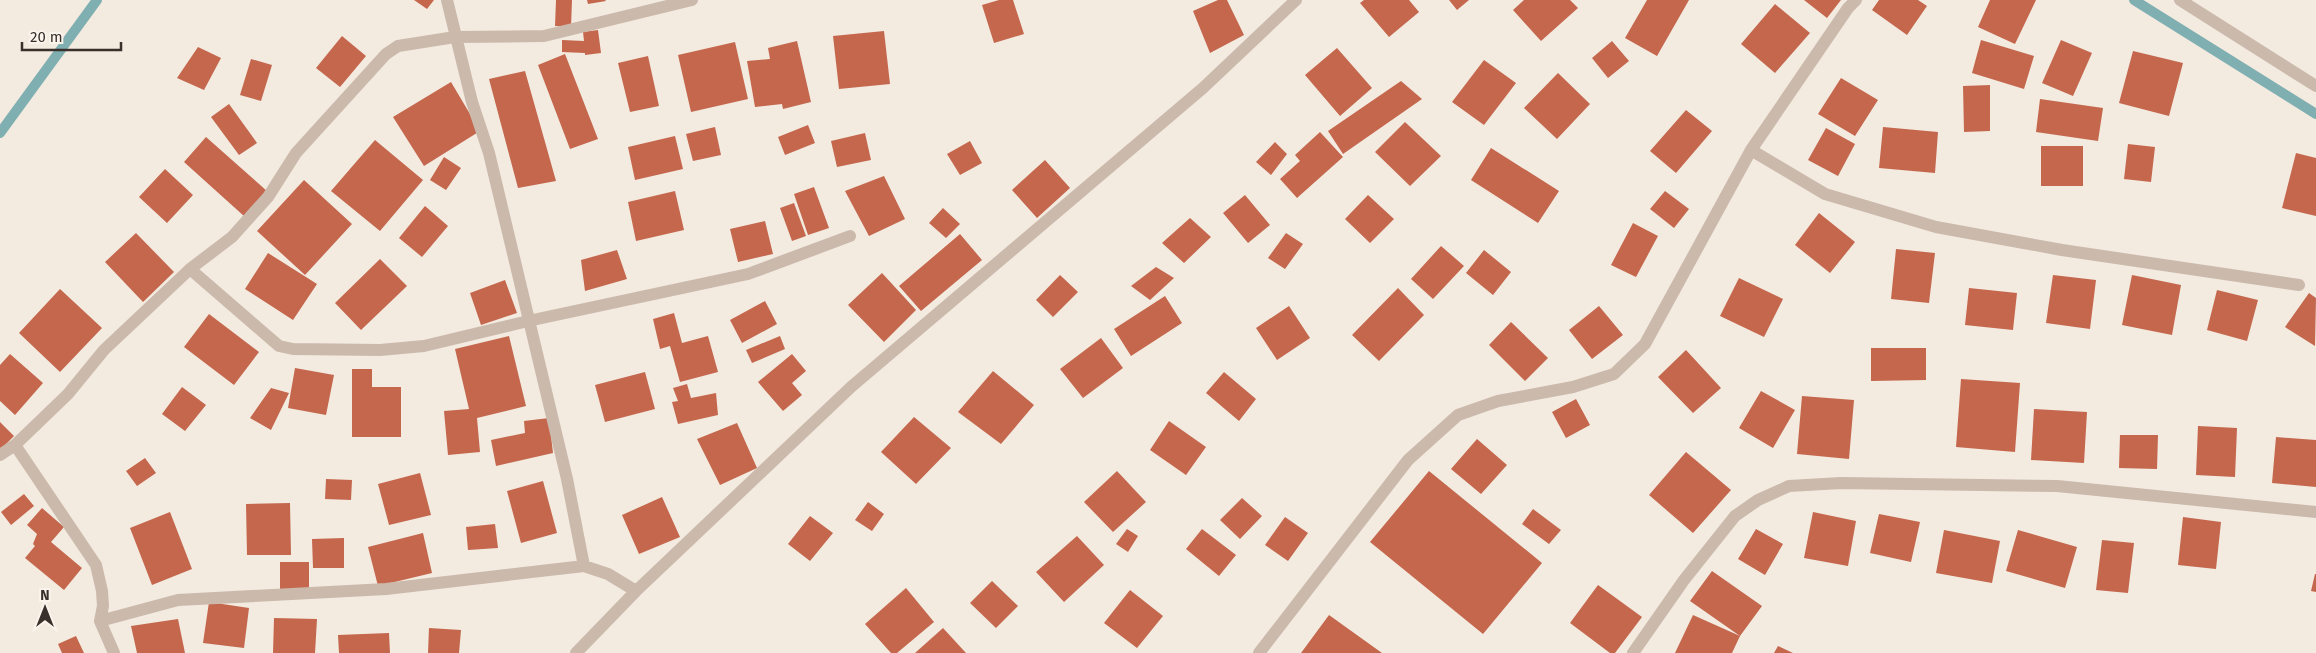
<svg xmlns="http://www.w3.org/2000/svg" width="2316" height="653" font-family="'Fira Sans',sans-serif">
	<rect width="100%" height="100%" fill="#f3eae0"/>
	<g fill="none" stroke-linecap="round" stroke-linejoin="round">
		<!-- stream -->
		<path stroke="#7fafb0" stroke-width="10" d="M 2134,0 L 2316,114
			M 0,133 L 97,0"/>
	</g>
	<!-- building -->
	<path fill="#c4674d" d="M 414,0 L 434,0 L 427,9 Z
		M 556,0 L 572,0 L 571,27 L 555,26 Z
		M 587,0 L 605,0 L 606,1 L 588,4 Z
		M 999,0 L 1013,0 L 1024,34 L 994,43 L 982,5 Z
		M 1218,0 L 1227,0 L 1244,35 L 1210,53 L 1193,11 Z
		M 1364,0 L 1409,0 L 1419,12 L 1389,37 L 1360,3 Z
		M 1449,0 L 1469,0 L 1457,10 Z
		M 1524,0 L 1570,0 L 1578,8 L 1541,41 L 1513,10 Z
		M 1647,0 L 1689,0 L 1657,56 L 1625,38 Z
		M 1804,0 L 1841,0 L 1827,18 Z
		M 1879,0 L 1918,0 L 1927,6 L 1907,35 L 1872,10 Z
		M 1990,0 L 2036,0 L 2015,44 L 1978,27 Z
		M 1775,4 L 1810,33 L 1775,73 L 1741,44 Z
		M 598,30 L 601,53 L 585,55 L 585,53 L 562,52 L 562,40 L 584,41 L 583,32 Z
		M 884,31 L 890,84 L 839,89 L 833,36 Z
		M 342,36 L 366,56 L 340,87 L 316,68 Z
		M 1981,40 L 2034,56 L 2024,89 L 1972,73 Z
		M 2061,40 L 2092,53 L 2073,96 L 2042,83 Z
		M 797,41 L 811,102 L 783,109 L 782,104 L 755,107 L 747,61 L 770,59 L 768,48 Z
		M 1612,41 L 1629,61 L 1608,78 L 1592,58 Z
		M 735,42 L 748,99 L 691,112 L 678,55 Z
		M 198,47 L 221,58 L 204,90 L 177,78 Z
		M 1337,48 L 1372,88 L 1340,116 L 1305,75 Z
		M 2133,51 L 2183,63 L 2169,116 L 2119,103 Z
		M 565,54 L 598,139 L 570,149 L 538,65 Z
		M 648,56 L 659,106 L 630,112 L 618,63 Z
		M 251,59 L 272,65 L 261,101 L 240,95 Z
		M 1484,60 L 1516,83 L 1484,125 L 1452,102 Z
		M 525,71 L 556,181 L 518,188 L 489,79 Z
		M 1558,73 L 1590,104 L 1557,139 L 1524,108 Z
		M 1841,78 L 1878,100 L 1855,136 L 1818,114 Z
		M 1401,81 L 1422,99 L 1343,154 L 1328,131 Z
		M 451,82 L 480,131 L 424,166 L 393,117 Z
		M 1990,85 L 1990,131 L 1964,132 L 1963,86 Z
		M 2040,99 L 2103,108 L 2098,141 L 2036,132 Z
		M 229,104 L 257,143 L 239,155 L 211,117 Z
		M 1686,110 L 1712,131 L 1676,173 L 1650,151 Z
		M 1405,122 L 1441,156 L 1410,186 L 1375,152 Z
		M 808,125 L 815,143 L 785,155 L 778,137 Z
		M 715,127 L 721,155 L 693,161 L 686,134 Z
		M 1883,127 L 1938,132 L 1935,173 L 1879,168 Z
		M 1826,128 L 1855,144 L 1838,176 L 1808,160 Z
		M 1320,132 L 1343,157 L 1297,198 L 1280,179 L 1300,161 L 1295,155 Z
		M 865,133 L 871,160 L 837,167 L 831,141 Z
		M 675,136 L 683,169 L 635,180 L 628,147 Z
		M 206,137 L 268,192 L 245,217 L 184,162 Z
		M 375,140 L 423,180 L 380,231 L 331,191 Z
		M 970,141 L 982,163 L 960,175 L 947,154 Z
		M 1275,142 L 1287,154 L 1271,175 L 1256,162 Z
		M 2128,144 L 2155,147 L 2151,182 L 2124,179 Z
		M 2041,146 L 2083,146 L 2083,186 L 2041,186 Z
		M 1491,148 L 1559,191 L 1538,223 L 1471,180 Z
		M 2296,153 L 2316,158 L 2316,216 L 2282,208 Z
		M 444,157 L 461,168 L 446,190 L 430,180 Z
		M 1045,160 L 1070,188 L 1037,218 L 1012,190 Z
		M 165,169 L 193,195 L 167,223 L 139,197 Z
		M 884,176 L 905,219 L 869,236 L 845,191 Z
		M 304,180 L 352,224 L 305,275 L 257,231 Z
		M 814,187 L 829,228 L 808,235 L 794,194 Z
		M 675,191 L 684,230 L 636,241 L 628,202 Z
		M 1665,191 L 1689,209 L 1674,228 L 1650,209 Z
		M 1245,195 L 1270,225 L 1248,243 L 1223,213 Z
		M 1368,195 L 1394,219 L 1370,243 L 1345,219 Z
		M 794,203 L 806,236 L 792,241 L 780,208 Z
		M 425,206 L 448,226 L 422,257 L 399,238 Z
		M 943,208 L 960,224 L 946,238 L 929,223 Z
		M 1819,213 L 1855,242 L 1830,273 L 1795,245 Z
		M 1190,218 L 1211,237 L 1184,263 L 1162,243 Z
		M 765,221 L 773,254 L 738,262 L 730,229 Z
		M 1633,223 L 1658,236 L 1636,277 L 1611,265 Z
		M 136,233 L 174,272 L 143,302 L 105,262 Z
		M 1286,233 L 1303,244 L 1285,269 L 1268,258 Z
		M 960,234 L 982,260 L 921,311 L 899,286 Z
		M 1441,246 L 1464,266 L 1433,299 L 1411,279 Z
		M 1896,249 L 1935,253 L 1929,303 L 1891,299 Z
		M 617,250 L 627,279 L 585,291 L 581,260 Z
		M 1484,250 L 1511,272 L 1493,295 L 1466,273 Z
		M 268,253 L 317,284 L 293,320 L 245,289 Z
		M 380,259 L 407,286 L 361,330 L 335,303 Z
		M 1156,267 L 1174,278 L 1150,300 L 1131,286 Z
		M 882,273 L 916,310 L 884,342 L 848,305 Z
		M 1060,275 L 1078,292 L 1053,317 L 1036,300 Z
		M 2053,275 L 2096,280 L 2090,329 L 2046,323 Z
		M 2132,275 L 2181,285 L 2172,335 L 2122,325 Z
		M 1739,278 L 1783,299 L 1764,337 L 1720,316 Z
		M 505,280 L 517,313 L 481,325 L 470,293 Z
		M 1398,288 L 1424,315 L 1379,361 L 1352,335 Z
		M 1969,288 L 2017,293 L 2013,330 L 1965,325 Z
		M 60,289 L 102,328 L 60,372 L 19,333 Z
		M 2217,290 L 2258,300 L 2247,341 L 2207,330 Z
		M 2309,293 L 2316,298 L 2315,346 L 2285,327 Z
		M 1165,296 L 1182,323 L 1131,356 L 1114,329 Z
		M 765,301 L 777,324 L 742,343 L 730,320 Z
		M 1289,306 L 1310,338 L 1277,360 L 1256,328 Z
		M 1599,306 L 1623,335 L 1592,359 L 1569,330 Z
		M 674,313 L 682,343 L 708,336 L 718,372 L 680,382 L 670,346 L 660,349 L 653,319 Z
		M 209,314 L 259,352 L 234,385 L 184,347 Z
		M 1511,322 L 1548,358 L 1525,381 L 1489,345 Z
		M 509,336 L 526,406 L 477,418 L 480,452 L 448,455 L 444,411 L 469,409 L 455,349 Z
		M 780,336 L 785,349 L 752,363 L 746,350 Z
		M 1101,338 L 1123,368 L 1083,398 L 1060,369 Z
		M 1871,348 L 1926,348 L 1926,380 L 1871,381 Z
		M 1686,350 L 1721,388 L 1693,413 L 1658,377 Z
		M 10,354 L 43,383 L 15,415 L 0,401 L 0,365 Z
		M 792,354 L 806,371 L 792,383 L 802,395 L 783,411 L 758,382 Z
		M 295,368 L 334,375 L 326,415 L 288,408 Z
		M 352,369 L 372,369 L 372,387 L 401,387 L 401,437 L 352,437 Z
		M 993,371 L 1034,405 L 1001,444 L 958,412 Z
		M 645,372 L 655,409 L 605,422 L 595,385 Z
		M 1224,372 L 1256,399 L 1239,421 L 1206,393 Z
		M 1961,379 L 2020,383 L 2015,452 L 1956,447 Z
		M 687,384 L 691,398 L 716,393 L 718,415 L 678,424 L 672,402 L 678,401 L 673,388 Z
		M 182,387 L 206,405 L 185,431 L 162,414 Z
		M 271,388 L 289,393 L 271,430 L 250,418 Z
		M 1761,391 L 1795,410 L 1773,448 L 1739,428 Z
		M 1802,396 L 1854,400 L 1849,459 L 1797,454 Z
		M 1576,399 L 1590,425 L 1566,438 L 1552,412 Z
		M 2034,409 L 2087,412 L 2084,463 L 2031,460 Z
		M 914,417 L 951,448 L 916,484 L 881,452 Z
		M 549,418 L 553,453 L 496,466 L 491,440 L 525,433 L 524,421 Z
		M 1169,421 L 1206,447 L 1186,475 L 1150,450 Z
		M 0,422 L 14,436 L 0,450 Z
		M 737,423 L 757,468 L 720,485 L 697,439 Z
		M 2198,426 L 2237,428 L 2235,477 L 2196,475 Z
		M 2120,435 L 2158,435 L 2157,469 L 2119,468 Z
		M 2276,437 L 2316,440 L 2316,487 L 2272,483 Z
		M 1477,439 L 1507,465 L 1481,494 L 1451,469 Z
		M 1686,452 L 1731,490 L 1693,533 L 1649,495 Z
		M 145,458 L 156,473 L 137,486 L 126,471 Z
		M 1117,471 L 1146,502 L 1113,532 L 1084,502 Z
		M 1429,471 L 1542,563 L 1483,634 L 1370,542 Z
		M 420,473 L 431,515 L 389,525 L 378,484 Z
		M 326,479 L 352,480 L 351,500 L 325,499 Z
		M 543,481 L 557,533 L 521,543 L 507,491 Z
		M 24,494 L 34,506 L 11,525 L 1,512 Z
		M 662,497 L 680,537 L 639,554 L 622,515 Z
		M 1242,498 L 1262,516 L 1240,539 L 1220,520 Z
		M 868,502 L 884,514 L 872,531 L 855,520 Z
		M 290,503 L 291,555 L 247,555 L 246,504 Z
		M 42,508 L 64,527 L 51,542 L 82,568 L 64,590 L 25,558 L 35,546 L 33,544 L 37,534 L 27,525 Z
		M 1533,509 L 1561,530 L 1549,544 L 1522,524 Z
		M 170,512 L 192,569 L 152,585 L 130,528 Z
		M 1813,512 L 1856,521 L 1848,566 L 1804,558 Z
		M 1879,514 L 1920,522 L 1911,562 L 1870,553 Z
		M 810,516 L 833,533 L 810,561 L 788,544 Z
		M 1285,517 L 1308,533 L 1288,561 L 1265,545 Z
		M 2183,517 L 2221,522 L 2216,569 L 2178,565 Z
		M 495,524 L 498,548 L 468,550 L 466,527 Z
		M 1127,529 L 1138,536 L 1128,552 L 1116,544 Z
		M 1202,529 L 1236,555 L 1219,576 L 1186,549 Z
		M 1756,529 L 1783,544 L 1765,575 L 1738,559 Z
		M 1944,530 L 2000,541 L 1992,583 L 1936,573 Z
		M 2018,530 L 2077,547 L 2065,588 L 2006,571 Z
		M 423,533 L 432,573 L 378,586 L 368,547 Z
		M 1077,536 L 1104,565 L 1064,602 L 1036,572 Z
		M 344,538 L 344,568 L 313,568 L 312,539 Z
		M 2102,540 L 2134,543 L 2128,593 L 2096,590 Z
		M 280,562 L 309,562 L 309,589 L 280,589 Z
		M 1712,571 L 1762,606 L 1740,636 L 1690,601 Z
		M 2315,574 L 2316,574 L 2316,592 L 2311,591 Z
		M 992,581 L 1018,606 L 996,628 L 970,603 Z
		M 1598,585 L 1642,617 L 1615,653 L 1610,653 L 1570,623 Z
		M 906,588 L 934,622 L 897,653 L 891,653 L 865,624 Z
		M 1130,590 L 1163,616 L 1137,648 L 1104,623 Z
		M 209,602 L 249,608 L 244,648 L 203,643 Z
		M 1329,615 L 1382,653 L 1301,653 Z
		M 1693,615 L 1740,636 L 1732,653 L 1675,653 Z
		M 274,618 L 317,619 L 315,653 L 273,653 Z
		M 178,619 L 185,653 L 137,653 L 131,626 Z
		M 429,628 L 461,630 L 459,653 L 428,653 Z
		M 943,628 L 966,653 L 915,653 Z
		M 389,633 L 390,653 L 339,653 L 338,635 Z
		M 76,636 L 84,653 L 62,653 L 58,644 Z
		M 1778,646 L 1793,653 L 1774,653 Z"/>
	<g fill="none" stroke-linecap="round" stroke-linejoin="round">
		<!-- minor -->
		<path stroke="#cbb9ac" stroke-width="12" d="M 447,0 L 472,102 L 489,153 L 567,479 L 584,566
			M 2180,0 L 2316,86
			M 1751,150 L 1825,194 L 1936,227 L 2062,250 L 2299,285
			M 190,269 L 279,346 L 293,349 L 380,350 L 424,346 L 528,321 L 748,274 L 850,236
			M 15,445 L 96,565 L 102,591 L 103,606 L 100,621 L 114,653
			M 0,455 L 15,445 L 68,394 L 104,350 L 190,269 L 232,237 L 268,197 L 296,153 L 386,54 L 398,46 L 455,37 L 544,36 L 692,0
			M 100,621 L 178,600 L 386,589 L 584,566 L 608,574 L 636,591
			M 576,653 L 636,591 L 851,387 L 1203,88 L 1296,0
			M 1259,653 L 1408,460 L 1458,415 L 1498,401 L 1573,387 L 1614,374 L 1645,344 L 1751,150 L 1848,8 L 1856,0
			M 1633,653 L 1684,580 L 1735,516 L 1758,500 L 1789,486 L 1841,483 L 2057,486 L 2316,512"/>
	</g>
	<!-- north arrow -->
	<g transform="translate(45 608)" stroke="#faf4ed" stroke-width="4" paint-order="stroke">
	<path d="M0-4L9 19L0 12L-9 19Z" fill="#392f2b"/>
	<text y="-8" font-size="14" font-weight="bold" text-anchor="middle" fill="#392f2b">N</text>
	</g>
	<!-- scale -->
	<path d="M22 42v8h99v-8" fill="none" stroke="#392f2b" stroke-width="2.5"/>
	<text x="30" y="42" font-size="15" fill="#392f2b" stroke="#faf4ed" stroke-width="4" paint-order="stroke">20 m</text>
</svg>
